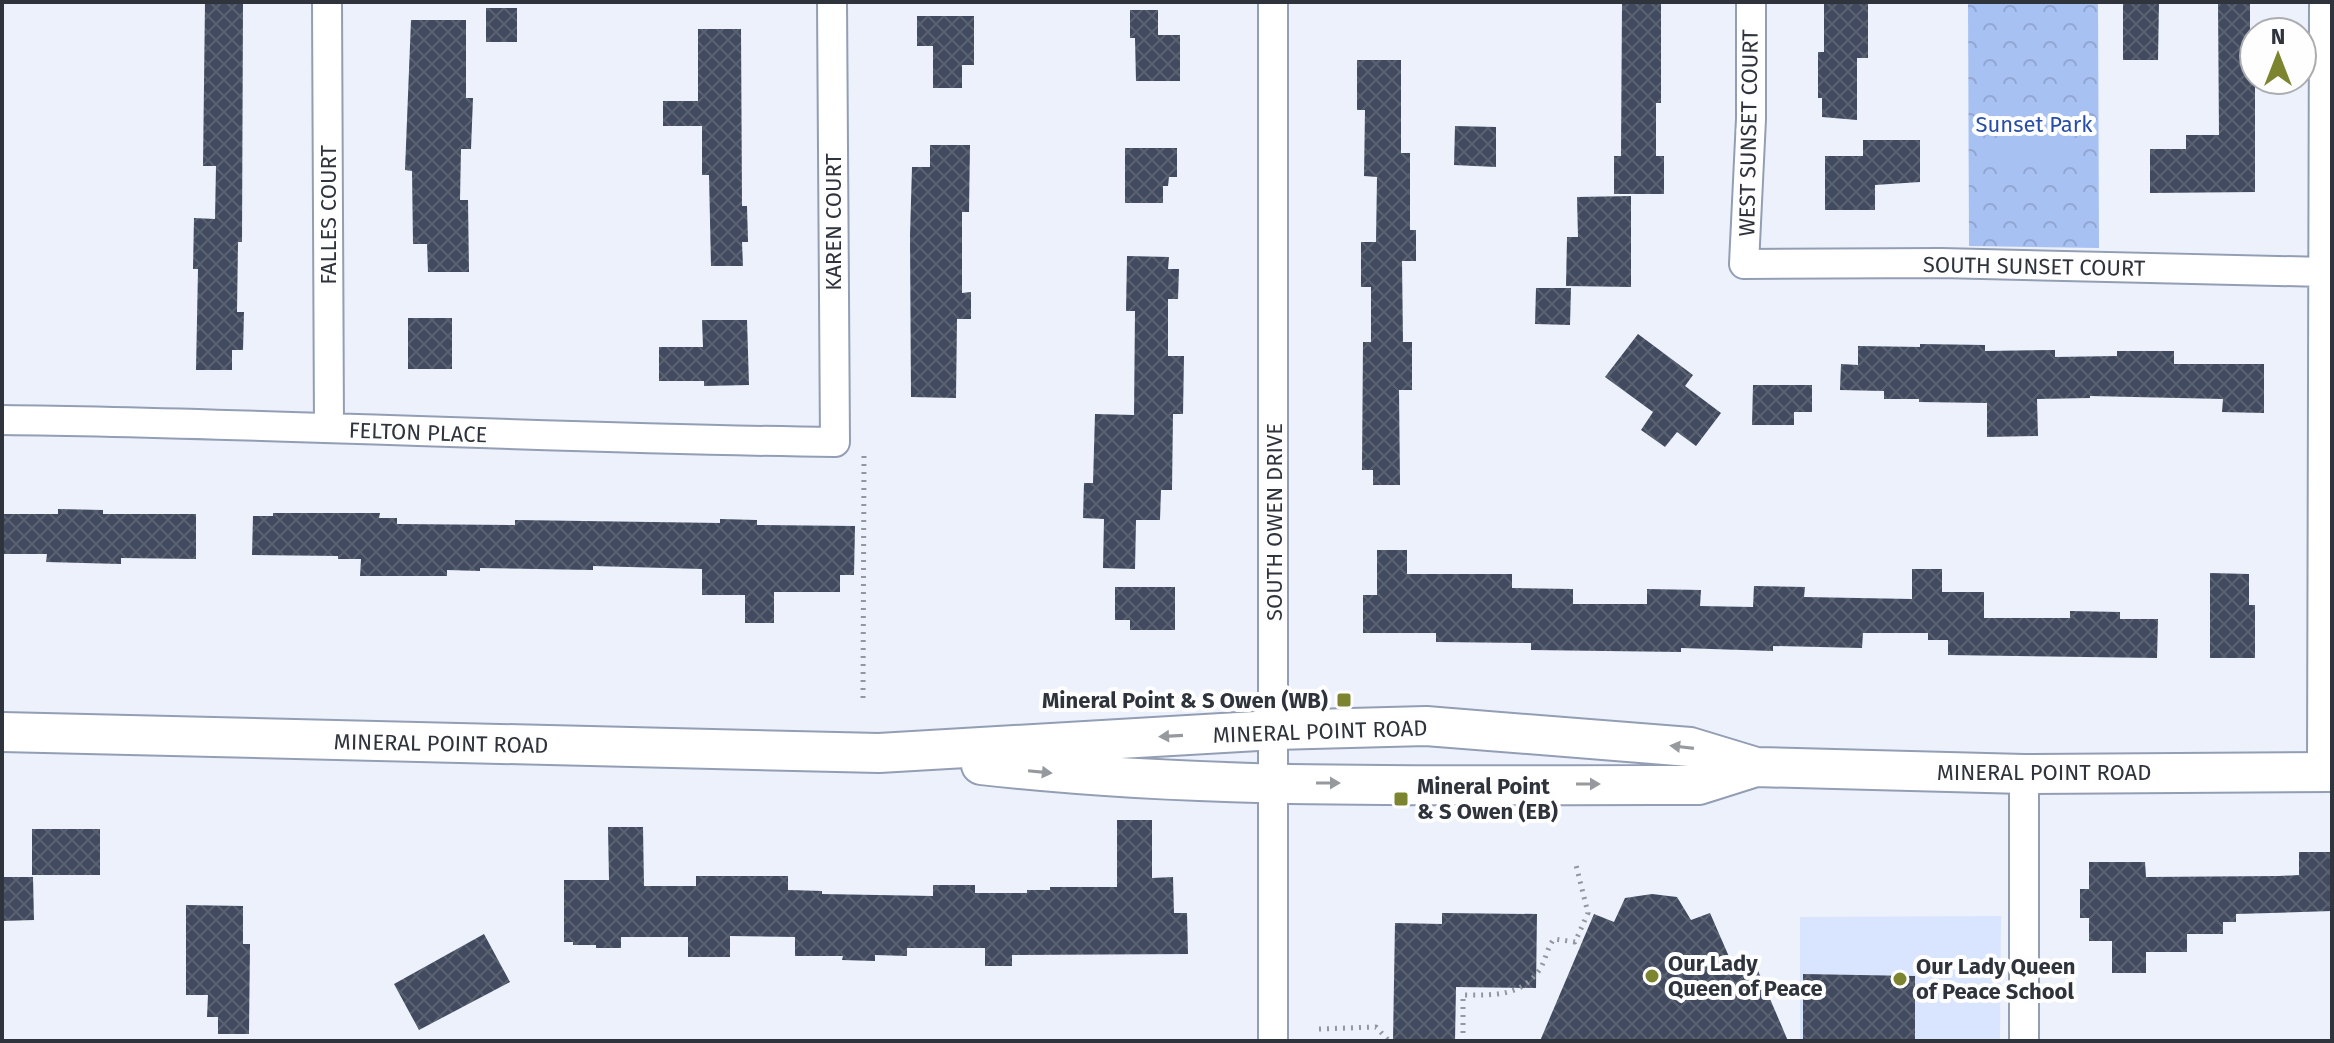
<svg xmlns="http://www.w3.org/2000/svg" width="2334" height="1043" font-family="'Fira Sans',sans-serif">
	<defs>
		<pattern id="park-crowns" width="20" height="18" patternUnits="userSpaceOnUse" patternTransform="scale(2)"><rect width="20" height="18" fill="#a8c1f3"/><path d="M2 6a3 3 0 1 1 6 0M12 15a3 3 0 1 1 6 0" fill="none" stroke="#91a6d1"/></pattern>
		<pattern id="building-cross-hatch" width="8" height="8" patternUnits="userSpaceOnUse" patternTransform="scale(2)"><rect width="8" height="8" fill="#414a5e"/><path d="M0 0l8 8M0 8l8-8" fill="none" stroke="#5a6272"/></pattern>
	</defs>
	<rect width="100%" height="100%" fill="#ecf1fb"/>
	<!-- built -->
	<path fill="#d9e5fe" d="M 2001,916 L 2000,1041 L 1800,1041 L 1800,917 Z"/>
	<!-- park -->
	<path fill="url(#park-crowns)" d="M 1968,2 L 2098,2 L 2099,248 L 1969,246 Z"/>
	<!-- garden -->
	<path fill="#a8c1f3" d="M 2000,113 L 2065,113 L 2065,165 L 2000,165 Z"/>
	<!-- building -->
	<path fill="url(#building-cross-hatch)" d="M 205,2 L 243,2 L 242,242 L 238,242 L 237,312 L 244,312 L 243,350 L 232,350 L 232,370 L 196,370 L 198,269 L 193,269 L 194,218 L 215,219 L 216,166 L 203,166 Z
		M 1622,2 L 1661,2 L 1661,103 L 1656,103 L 1656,156 L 1664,156 L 1664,194 L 1614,194 L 1614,156 L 1621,156 Z
		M 1824,2 L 1868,2 L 1868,58 L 1857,58 L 1857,120 L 1822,117 L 1822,98 L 1818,98 L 1818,52 L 1824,52 Z
		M 2123,2 L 2159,2 L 2158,60 L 2123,60 Z
		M 2218,2 L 2250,2 L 2250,52 L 2254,52 L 2255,80 L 2255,192 L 2150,193 L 2150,149 L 2186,149 L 2186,135 L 2219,135 Z
		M 486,8 L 517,8 L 517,42 L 486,42 Z
		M 1130,10 L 1158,10 L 1158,35 L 1180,35 L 1180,81 L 1136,81 L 1135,38 L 1130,38 Z
		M 917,16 L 974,16 L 974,65 L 962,65 L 962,88 L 933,88 L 933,46 L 917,46 Z
		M 411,20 L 466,20 L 466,98 L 473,98 L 471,149 L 461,149 L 460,200 L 468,200 L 469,272 L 428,272 L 427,244 L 413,244 L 412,171 L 405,170 Z
		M 698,29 L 741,29 L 742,206 L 747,206 L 748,242 L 742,242 L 743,266 L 711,266 L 709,175 L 702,175 L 702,126 L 663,126 L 663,101 L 698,101 Z
		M 1357,60 L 1401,60 L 1401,153 L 1410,153 L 1410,230 L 1416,230 L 1416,261 L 1402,261 L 1403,342 L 1412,342 L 1412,390 L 1399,390 L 1400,485 L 1373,485 L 1373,470 L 1362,470 L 1363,342 L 1371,342 L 1371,287 L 1361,287 L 1361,242 L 1376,242 L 1377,177 L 1364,176 L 1365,110 L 1357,110 Z
		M 1455,126 L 1496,127 L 1496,167 L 1454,165 Z
		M 1863,140 L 1920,140 L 1920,182 L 1875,185 L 1875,210 L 1825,210 L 1825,156 L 1863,156 Z
		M 930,145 L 970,145 L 969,212 L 962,212 L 962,293 L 971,292 L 971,319 L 957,319 L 956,398 L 911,397 L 910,236 L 912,167 L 930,167 Z
		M 1125,148 L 1177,148 L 1177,177 L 1169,177 L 1168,186 L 1163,186 L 1163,203 L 1125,203 Z
		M 1631,196 L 1631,287 L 1566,286 L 1567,237 L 1578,237 L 1577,197 Z
		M 1127,256 L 1169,257 L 1168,269 L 1179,269 L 1178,299 L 1168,299 L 1168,356 L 1184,356 L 1183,414 L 1173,414 L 1172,490 L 1161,490 L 1160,520 L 1136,520 L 1135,569 L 1103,568 L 1104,519 L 1083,518 L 1084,483 L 1093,483 L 1095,414 L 1134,415 L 1135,311 L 1126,311 Z
		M 1536,288 L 1571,288 L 1570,325 L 1535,324 Z
		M 408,318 L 452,318 L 452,369 L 408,369 Z
		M 702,320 L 747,320 L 749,385 L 704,386 L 704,381 L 659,381 L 659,347 L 703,347 Z
		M 1638,334 L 1693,375 L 1685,386 L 1721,413 L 1696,446 L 1677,432 L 1665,447 L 1641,430 L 1653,412 L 1605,377 Z
		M 1920,344 L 1985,345 L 1985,351 L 2055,350 L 2055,357 L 2117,356 L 2117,351 L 2174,351 L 2174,364 L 2264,364 L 2264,413 L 2222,412 L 2223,399 L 2090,396 L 2090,398 L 2037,399 L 2038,436 L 1987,437 L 1987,403 L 1919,402 L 1919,399 L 1884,399 L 1884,391 L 1840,390 L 1841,364 L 1858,365 L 1858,346 L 1920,347 Z
		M 1753,385 L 1812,385 L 1812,412 L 1794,412 L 1794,425 L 1752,425 Z
		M 58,509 L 103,510 L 103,514 L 196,514 L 196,559 L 121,558 L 121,564 L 46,562 L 47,554 L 2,554 L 2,514 L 58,514 Z
		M 273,513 L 380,513 L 379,518 L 397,518 L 397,524 L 515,525 L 515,520 L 720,523 L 720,519 L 757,520 L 757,525 L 855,526 L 854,575 L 840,575 L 840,592 L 774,592 L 774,623 L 745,623 L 745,595 L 702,595 L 702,569 L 593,566 L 593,570 L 480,568 L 480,571 L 447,570 L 447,576 L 360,576 L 361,559 L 338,559 L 338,556 L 252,555 L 253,516 L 273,516 Z
		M 1377,550 L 1407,550 L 1407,574 L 1512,574 L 1512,588 L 1573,589 L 1573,604 L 1647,604 L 1647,589 L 1701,590 L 1700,606 L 1753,607 L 1754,586 L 1805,587 L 1804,597 L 1912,599 L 1912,569 L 1942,569 L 1942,592 L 1984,592 L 1984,618 L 2070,618 L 2070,611 L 2120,612 L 2120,619 L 2158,619 L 2157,658 L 1948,655 L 1948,640 L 1928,640 L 1928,633 L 1863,633 L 1862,648 L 1773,646 L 1773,651 L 1681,648 L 1681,652 L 1531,650 L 1531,643 L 1436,642 L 1436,633 L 1363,633 L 1363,595 L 1377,595 Z
		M 2210,573 L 2249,574 L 2249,605 L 2255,605 L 2255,658 L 2210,658 Z
		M 1115,587 L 1175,587 L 1175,630 L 1130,630 L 1130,620 L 1115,620 Z
		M 1117,820 L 1152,820 L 1152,878 L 1173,877 L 1174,913 L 1187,913 L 1188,954 L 1012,955 L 1012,966 L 985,966 L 985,948 L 907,948 L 907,956 L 875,955 L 875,961 L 842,960 L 843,956 L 795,956 L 795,937 L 730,936 L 730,957 L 688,957 L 688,937 L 621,937 L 621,948 L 596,948 L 596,945 L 573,945 L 573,942 L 564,942 L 564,880 L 609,880 L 608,827 L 643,827 L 644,886 L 696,886 L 696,876 L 788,876 L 788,890 L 822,891 L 822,894 L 933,896 L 933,885 L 975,885 L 975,893 L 1027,893 L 1027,890 L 1050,890 L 1050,887 L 1117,887 Z
		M 32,829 L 100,829 L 100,875 L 32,875 Z
		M 2299,852 L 2332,852 L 2332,911 L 2236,914 L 2236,922 L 2223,922 L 2223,934 L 2187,934 L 2187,952 L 2146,952 L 2146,973 L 2112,973 L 2112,941 L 2089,941 L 2089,918 L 2080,918 L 2080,889 L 2089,889 L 2089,862 L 2145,862 L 2146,877 L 2279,876 L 2299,875 Z
		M 2,877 L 33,877 L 34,920 L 2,921 Z
		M 1652,894 L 1677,897 L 1691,920 L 1710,913 L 1737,975 L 1756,966 L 1788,1041 L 1540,1041 L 1594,914 L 1614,922 L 1625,898 Z
		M 186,905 L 243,906 L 243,944 L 250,944 L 249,1034 L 218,1034 L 218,1017 L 207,1017 L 208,995 L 186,995 Z
		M 1442,913 L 1537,914 L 1536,988 L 1456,987 L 1455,1041 L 1393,1041 L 1395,923 L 1442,924 Z
		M 484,934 L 510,982 L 419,1030 L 394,984 Z
		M 1803,974 L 1915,976 L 1915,1041 L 1803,1041 Z"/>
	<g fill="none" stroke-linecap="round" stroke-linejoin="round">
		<!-- minor casing -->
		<g stroke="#939eb4" stroke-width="32">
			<path id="minor" d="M 327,2 L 329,428
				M 1751,2 L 1751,119 L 1744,264 L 1941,263 L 2324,272
				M 2,420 C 280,423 557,439 835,442 L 832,2
				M 2322,772 L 2324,2
				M 2024,774 L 2024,1041
				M 1273,1041 L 1273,2"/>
		</g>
		<!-- secondary casing -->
		<g stroke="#939eb4" stroke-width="42">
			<path id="secondary" d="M 2,732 L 879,753 L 1274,730 L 1426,726 L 1690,747 L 1756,767 L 2024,774 L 2332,772
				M 981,765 C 1219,792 1460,784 1699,785 L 1756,767"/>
		</g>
		<!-- path -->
		<path stroke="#91969f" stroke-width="5" stroke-dasharray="2 6" stroke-linecap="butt" d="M 863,698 L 864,454
			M 1319,1029 L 1376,1027 L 1389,1041
			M 1463,1041 L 1463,995 C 1494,995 1521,997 1540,969 C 1546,959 1547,948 1554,939 L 1575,942 L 1588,913 L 1575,861"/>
		<!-- minor -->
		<use href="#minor" stroke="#fff" stroke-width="28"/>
		<!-- secondary -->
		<use href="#secondary" stroke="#fff" stroke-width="38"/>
	</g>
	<!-- one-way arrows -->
	<defs><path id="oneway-solid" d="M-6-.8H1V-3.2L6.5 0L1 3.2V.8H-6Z" transform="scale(2)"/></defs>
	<g fill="#96999e">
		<use href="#oneway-solid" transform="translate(1171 736) rotate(177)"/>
		<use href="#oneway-solid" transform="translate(1682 747) rotate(-173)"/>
		<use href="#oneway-solid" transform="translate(1040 772) rotate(6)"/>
		<use href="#oneway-solid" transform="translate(1328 783)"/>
		<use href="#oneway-solid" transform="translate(1588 784)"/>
	</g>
	<!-- markers -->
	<g fill="#7c842f" stroke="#fefefe" stroke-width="3">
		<rect x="1336" y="692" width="16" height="16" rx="4"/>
		<rect x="1393" y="791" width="16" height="16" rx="4"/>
		<circle cx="1652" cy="976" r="8"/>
		<circle cx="1900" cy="979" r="8"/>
	</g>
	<g text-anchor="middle" stroke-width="8" stroke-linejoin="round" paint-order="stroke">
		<!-- park labels -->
		<g font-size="22" fill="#264da7" stroke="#fefefe">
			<text x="2034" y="132">Sunset Park</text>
		</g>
		<!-- street labels -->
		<g font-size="22" fill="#2e333c" stroke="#fefefe">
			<text transform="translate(1748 133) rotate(-89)" y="8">WEST SUNSET COURT</text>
			<text transform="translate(328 215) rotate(-90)" y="8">FALLES COURT</text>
			<text transform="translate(833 222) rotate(-90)" y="8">KAREN COURT</text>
			<text transform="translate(2034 266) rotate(1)" y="8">SOUTH SUNSET COURT</text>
			<text transform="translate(418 432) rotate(2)" y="8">FELTON PLACE</text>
			<text transform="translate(1274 522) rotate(-90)" y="8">SOUTH OWEN DRIVE</text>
			<text transform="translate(1320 731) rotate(-2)" y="8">MINERAL POINT ROAD</text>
			<text transform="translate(441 743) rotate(1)" y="8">MINERAL POINT ROAD</text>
			<text x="2044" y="780">MINERAL POINT ROAD</text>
		</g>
		<!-- poi labels -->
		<g font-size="22" font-weight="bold" fill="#2e333c" stroke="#fefefe" text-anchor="start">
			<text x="1328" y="708" text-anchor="end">Mineral Point &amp; S Owen (WB)</text>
			<text x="1417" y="794">Mineral Point<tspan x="1417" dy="25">&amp; S Owen (EB)</tspan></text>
			<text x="1668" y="971">Our Lady<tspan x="1668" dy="25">Queen of Peace</tspan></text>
			<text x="1916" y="974">Our Lady Queen<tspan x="1916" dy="25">of Peace School</tspan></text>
		</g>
	</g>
	<!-- border -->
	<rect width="2334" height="1043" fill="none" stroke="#2e333c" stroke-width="8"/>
	<!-- north arrow -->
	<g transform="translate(2278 56)"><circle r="38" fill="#fefefe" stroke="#abadb0" stroke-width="2"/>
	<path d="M0-6L14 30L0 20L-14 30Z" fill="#7c842f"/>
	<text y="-12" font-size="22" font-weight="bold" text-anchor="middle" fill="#2e333c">N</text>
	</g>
</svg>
